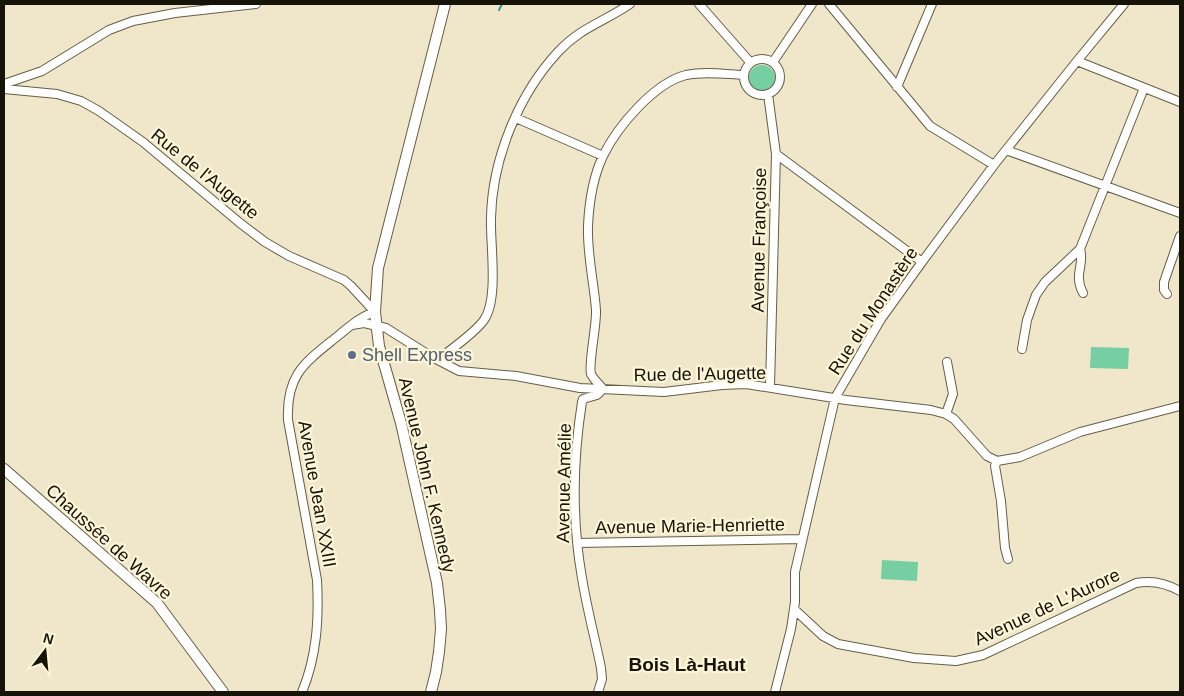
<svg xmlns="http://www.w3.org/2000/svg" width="1184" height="696" font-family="Arial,sans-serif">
	<rect width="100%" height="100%" fill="#f0e7cb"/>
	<!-- green -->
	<path fill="#75cfa3" d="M749 78a13 13 0 1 1 26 0a13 13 0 1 1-26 0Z
		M 1091,347 L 1129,348 L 1128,369 L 1090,368 Z
		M 882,560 L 918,562 L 917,581 L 881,579 Z"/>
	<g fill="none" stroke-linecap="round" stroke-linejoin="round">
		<!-- stream -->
		<path stroke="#3a949f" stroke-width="2" d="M 499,10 L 502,4"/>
		<!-- street casing -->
		<g stroke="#655e45" stroke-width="10">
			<path id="street" d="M 699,4 L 750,62
				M 829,4 L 930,126 L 994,165
				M744 77a18 18 0 1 1 36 0a18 18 0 1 1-36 0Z
				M 1077,61 L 1180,102
				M 773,62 L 812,4
				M 4,84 L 42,71 L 109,30 L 133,21 L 175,13 L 256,4
				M 897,87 L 932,4
				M 4,89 L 57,94 L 81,101 L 99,111 L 143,142 L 240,223 L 265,242 L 289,256 L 344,280 L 351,286 L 375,312 C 361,316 350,326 339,335 C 306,362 286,373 288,420 L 317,580 C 319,619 317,656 302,692
				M 768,94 L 776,154 L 770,387
				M 516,118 L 603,156
				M 1006,150 L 1180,213
				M 776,154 L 922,262
				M 1080,249 C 1085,265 1073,274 1083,293
				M 1167,294 L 1164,290 L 1164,282 L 1180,236
				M 352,325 L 364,323 L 386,328 L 432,357 L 459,371 L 516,376 L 580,388 L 664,392 L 722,385 L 746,384 L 846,400 L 931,410 L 946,414 L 954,419 L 987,456 L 997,461 L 1020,457 L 1080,432 L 1180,406
				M 1022,349 L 1027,320 L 1036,295 L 1045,282 L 1080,249 L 1144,88
				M 438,360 C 452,348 474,334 484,320 C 499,299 490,244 491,218 C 492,160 518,95 558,52 C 581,27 604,22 630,4
				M 603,389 C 599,384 594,380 591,374 C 588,365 597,324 596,310 C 594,282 587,255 588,226 C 589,204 593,177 603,156 C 617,127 654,83 686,75 C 705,71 724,74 743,75
				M 946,414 L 953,394 L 947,362
				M 997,461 L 995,466 L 1001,501 L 1005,548 L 1008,559
				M 577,543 L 802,539
				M 794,609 L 823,636 L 838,644 L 914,658 L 956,661 L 983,655 L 1136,583 C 1152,580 1166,583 1180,591
				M 598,692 L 602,679 L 601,668 C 595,638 587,609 582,578 C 572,521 573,459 582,402 L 583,399 L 597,395 L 603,389
				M 775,692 L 791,629 L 795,602 L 795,572 L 835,398 L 881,319 L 922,262 L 994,165 L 1077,61 L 1124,4"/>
		</g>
		<!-- secondary casing -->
		<g stroke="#655e45" stroke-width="12">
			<path id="secondary" d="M 4,469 L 157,603 L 223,692
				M 431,692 L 436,672 L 439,652 L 441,629 L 440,610 L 437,583 L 401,423 L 379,346 L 375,312 L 378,268 L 445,4"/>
		</g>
		<!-- street -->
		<use href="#street" stroke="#fff" stroke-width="8"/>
		<!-- secondary -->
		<use href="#secondary" stroke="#fff" stroke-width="10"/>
	</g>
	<!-- markers -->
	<circle fill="#5c6f8a" stroke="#fdf5d8" stroke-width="2" cx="352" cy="355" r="5"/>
	<g text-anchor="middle" stroke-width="4.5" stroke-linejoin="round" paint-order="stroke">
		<!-- street labels -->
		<g font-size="18" fill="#161309" stroke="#fdf5d8">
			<text transform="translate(205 174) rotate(39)" y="6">Rue de l'Augette</text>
			<text transform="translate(759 240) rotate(-89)" y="6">Avenue Françoise</text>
			<text transform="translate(873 311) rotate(-57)" y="6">Rue du Monastère</text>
			<text transform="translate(700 374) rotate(-1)" y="6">Rue de l'Augette</text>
			<text transform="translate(427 475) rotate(77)" y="6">Avenue John F. Kennedy</text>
			<text transform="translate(564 483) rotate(-89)" y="6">Avenue Amélie</text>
			<text transform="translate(317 494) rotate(80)" y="6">Avenue Jean XXIII</text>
			<text transform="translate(690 526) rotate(-1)" y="6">Avenue Marie-Henriette</text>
			<text transform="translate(109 542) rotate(42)" y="6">Chaussée de Wavre</text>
			<text transform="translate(1047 607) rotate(-25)" y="6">Avenue de L'Aurore</text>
		</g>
		<!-- service labels -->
		<g font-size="18" fill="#4e5e75" stroke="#fdf5d8" text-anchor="start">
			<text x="362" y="361">Shell Express</text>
		</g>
		<!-- neighbourhood labels -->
		<g font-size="19" font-weight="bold" fill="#161309" stroke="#fdf5d8">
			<text x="687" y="671">Bois Là-Haut</text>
		</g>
	</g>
	<!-- border -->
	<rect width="1184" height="696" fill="none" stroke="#161309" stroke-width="10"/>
	<!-- north arrow -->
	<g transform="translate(45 651) rotate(16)" stroke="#fdf5d8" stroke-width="4" paint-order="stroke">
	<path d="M0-4L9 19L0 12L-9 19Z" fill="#161309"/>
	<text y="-8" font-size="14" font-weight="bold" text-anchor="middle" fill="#161309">N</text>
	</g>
</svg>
